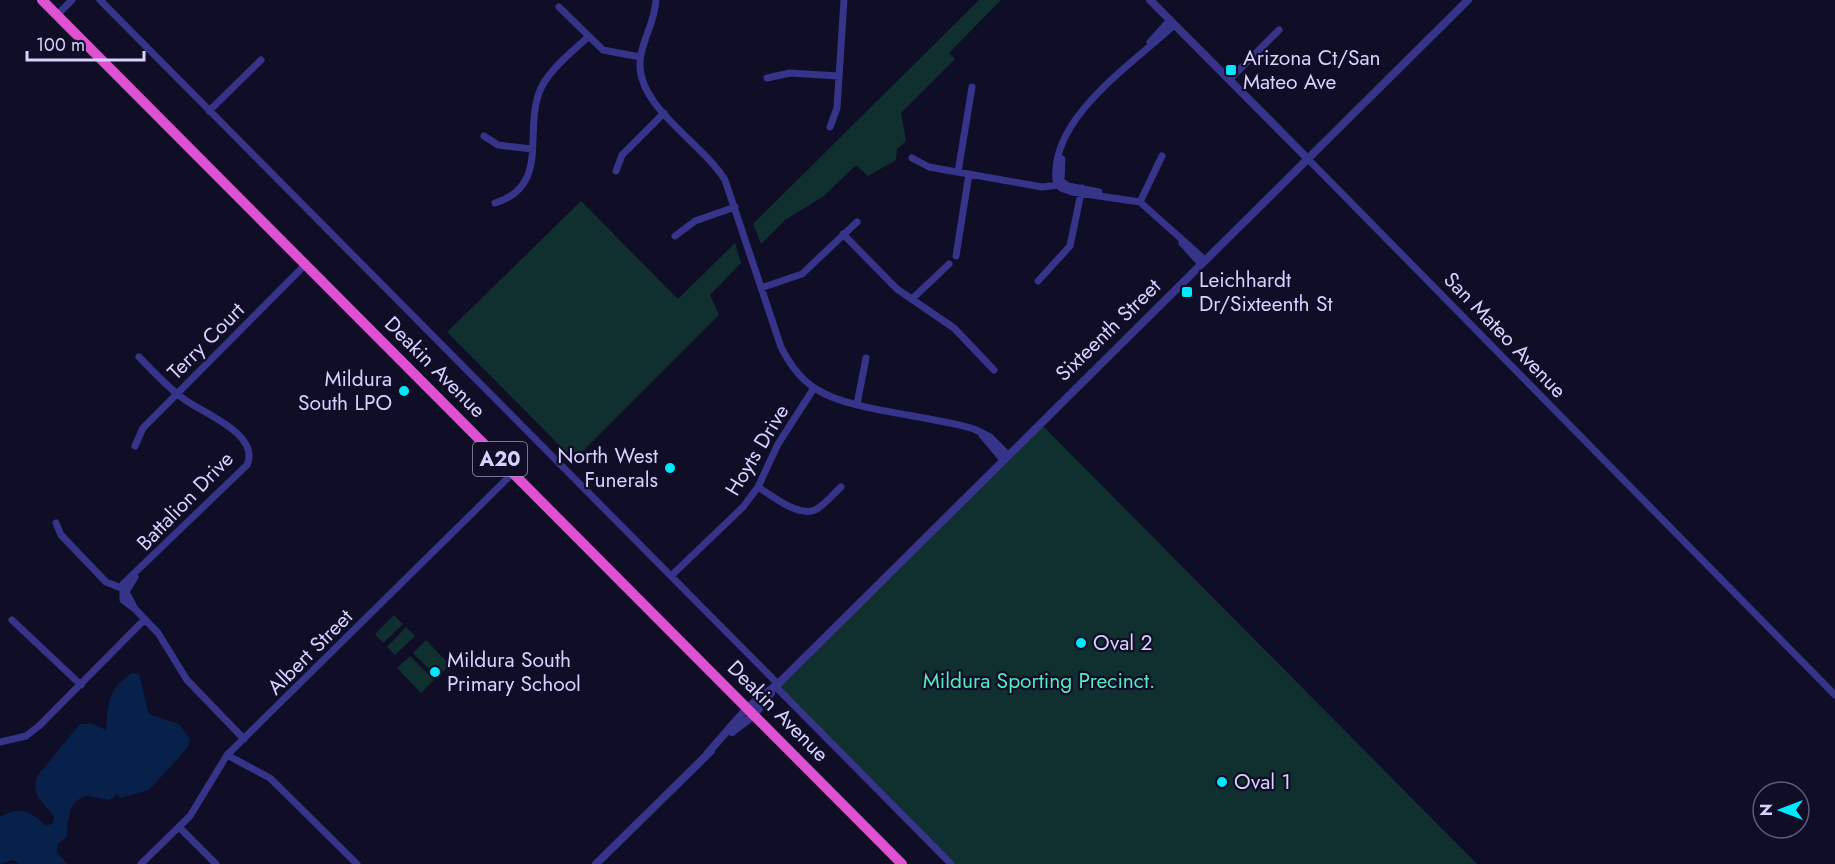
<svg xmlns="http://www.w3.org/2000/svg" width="1835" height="864" font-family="Jost,sans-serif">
	<rect width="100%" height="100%" fill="#100d26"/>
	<!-- green -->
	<path fill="#0f302e" d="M 979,0 L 1001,0 L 949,53 L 955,59 L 901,113 L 906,141 L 897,149 L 896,160 L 868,176 L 856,165 L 824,196 L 785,220 L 761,244 L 753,224 Z
		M 581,201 L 678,299 L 735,243 L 741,263 L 710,295 L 719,315 L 574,460 L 447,332 Z
		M 1039,422 L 1477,864 L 951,864 L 775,686 Z
		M 394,615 L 403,624 L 383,643 L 375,634 Z
		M 406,627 L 415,636 L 395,655 L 387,647 Z
		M 426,640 L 450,665 L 437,677 L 413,653 Z
		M 410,656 L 434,680 L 421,693 L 397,668 Z"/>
	<!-- water -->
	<path fill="#07214a" d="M 132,673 L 139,674 L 148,711 L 151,715 L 179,724 L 190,739 L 188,747 L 149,790 L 121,798 L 117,794 L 110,800 L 86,796 C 68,801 68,820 67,836 L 57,845 L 57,852 L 67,864 L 19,864 L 12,860 L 0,864 L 0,817 C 19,805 32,812 46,826 L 53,823 L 54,816 C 42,802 30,794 38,775 L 80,724 L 93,724 L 106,730 C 109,702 106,691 132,673 Z"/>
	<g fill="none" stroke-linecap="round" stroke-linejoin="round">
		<!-- minor -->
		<path stroke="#353489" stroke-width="7" d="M 100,0 L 778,684
			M 656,0 C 655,23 641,41 640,62 C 637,107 703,143 725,180 L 781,347 C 789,363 800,379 816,389 C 851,412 931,415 974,429 L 990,437 L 1007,454
			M 559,7 L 603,50 L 640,57
			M 57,15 L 72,0
			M 1174,25 C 1134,63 1050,117 1056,180 L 1061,188 L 1072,192 L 1140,202 L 1205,260
			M 1150,42 L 1170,20
			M 767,78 L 790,73 L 839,76
			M 1229,80 L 1279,30
			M 209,111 L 261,60
			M 830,127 L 837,108 L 844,0
			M 484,136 L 498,145 L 532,149
			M 912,158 L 929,167 L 1042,187 L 1058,185 L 1061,180
			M 1308,159 L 1835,695
			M 616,171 L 622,155 L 664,113
			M 958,172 L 972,87
			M 1059,180 L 1068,186 L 1099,192
			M 1061,180 L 1062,159
			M 1140,202 L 1162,156
			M 495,203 C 552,186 522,129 541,88 C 551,68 572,52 588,37
			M 843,234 L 897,289 L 954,328 L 994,370
			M 675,236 L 695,221 L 735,207
			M 1182,243 L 1201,264
			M 956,256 L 969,174
			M 1038,281 L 1070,246 L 1082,188
			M 761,288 L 802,274 L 857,222
			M 912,299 L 949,264
			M 857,404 L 866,358
			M 982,435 L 1003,460
			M 135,446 L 143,428 L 306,264
			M 758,487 C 772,496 798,517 815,510 C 825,505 833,494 841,487
			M 56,523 L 61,535 L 106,582 L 124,589
			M 671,576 L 743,507 L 758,487 L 778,444 L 814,388
			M 135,577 L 126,592 L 135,609 L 158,633 L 187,680 L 244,739
			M 135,609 L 123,600 L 123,584 L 247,465 C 261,434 202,413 184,399 C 167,387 153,371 139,357
			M 12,620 L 81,685
			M 775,686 L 951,864
			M 0,742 L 26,736 L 39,726 L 145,619
			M 227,755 L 270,778 L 357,864
			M 179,827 L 216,864
			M 141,864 L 190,816 L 227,755 L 513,473"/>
		<!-- tertiary -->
		<path stroke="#353489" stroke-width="8" d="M 1150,0 L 1308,159
			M 732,732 L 754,715 L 771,693
			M 707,754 L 747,708 L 778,684 L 1468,0
			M 596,864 L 711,751"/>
		<!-- trunk -->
		<path stroke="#de52d2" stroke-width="10" d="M 42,0 L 902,864"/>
	</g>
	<!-- markers -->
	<g fill="#00e8fc" stroke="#100d26" stroke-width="2">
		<rect x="1225" y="64" width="12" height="12" rx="3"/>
		<rect x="1181" y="286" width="12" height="12" rx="3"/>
		<circle cx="404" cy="391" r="6"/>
		<circle cx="670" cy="468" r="6"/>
		<circle cx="1081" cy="643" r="6"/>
		<circle cx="435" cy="672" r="6"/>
		<circle cx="1222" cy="782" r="6"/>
	</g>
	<g text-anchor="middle" stroke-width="4.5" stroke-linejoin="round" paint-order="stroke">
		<!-- shield labels -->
		<rect fill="#100d26" stroke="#9b96be" stroke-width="1.5" x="473" y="442" width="54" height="34" rx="4.5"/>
		<g font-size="20" font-weight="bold" fill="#d6d1ff">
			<text x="500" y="466">A20</text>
		</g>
		<!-- poi labels -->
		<g font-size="21" fill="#d6d1ff" stroke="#100d26" text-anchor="start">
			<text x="1243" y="65">Arizona Ct/San<tspan x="1243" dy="24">Mateo Ave</tspan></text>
			<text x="1199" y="287">Leichhardt<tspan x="1199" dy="24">Dr/Sixteenth St</tspan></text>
			<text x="392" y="386" text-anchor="end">Mildura<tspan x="392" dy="24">South LPO</tspan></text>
			<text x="658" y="463" text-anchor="end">North West<tspan x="658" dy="24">Funerals</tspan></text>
			<text x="1093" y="650">Oval 2</text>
			<text x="447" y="667">Mildura South<tspan x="447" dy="24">Primary School</tspan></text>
			<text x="1234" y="789">Oval 1</text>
		</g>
		<!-- street labels -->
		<g font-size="21" fill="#d6d1ff" stroke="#100d26">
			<text transform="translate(1108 330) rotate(-44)" y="7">Sixteenth Street</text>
			<text transform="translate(1505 335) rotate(46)" y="7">San Mateo Avenue</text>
			<text transform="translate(206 341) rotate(-45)" y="7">Terry Court</text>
			<text transform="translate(435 367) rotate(45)" y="7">Deakin Avenue</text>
			<text transform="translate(757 450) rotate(-59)" y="7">Hoyts Drive</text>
			<text transform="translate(185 501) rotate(-46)" y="7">Battalion Drive</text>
			<text transform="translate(310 652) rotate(-45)" y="7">Albert Street</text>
			<text transform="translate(778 711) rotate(45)" y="7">Deakin Avenue</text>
		</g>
		<!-- park labels -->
		<g font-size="21" fill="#53eac1" stroke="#100d26">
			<text x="1039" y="688">Mildura Sporting Precinct.</text>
		</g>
	</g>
	<!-- north arrow -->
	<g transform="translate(1781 810) rotate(270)"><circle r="28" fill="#100d26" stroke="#5f5b7d" stroke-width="1.5"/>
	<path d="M0-4.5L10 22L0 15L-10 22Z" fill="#00e8fc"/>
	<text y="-9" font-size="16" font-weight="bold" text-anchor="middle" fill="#d6d1ff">N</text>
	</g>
	<!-- scale -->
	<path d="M27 51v9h117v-9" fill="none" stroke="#d6d1ff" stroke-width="3"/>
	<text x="36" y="51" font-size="18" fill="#d6d1ff" stroke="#100d26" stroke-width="4.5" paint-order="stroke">100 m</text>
</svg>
